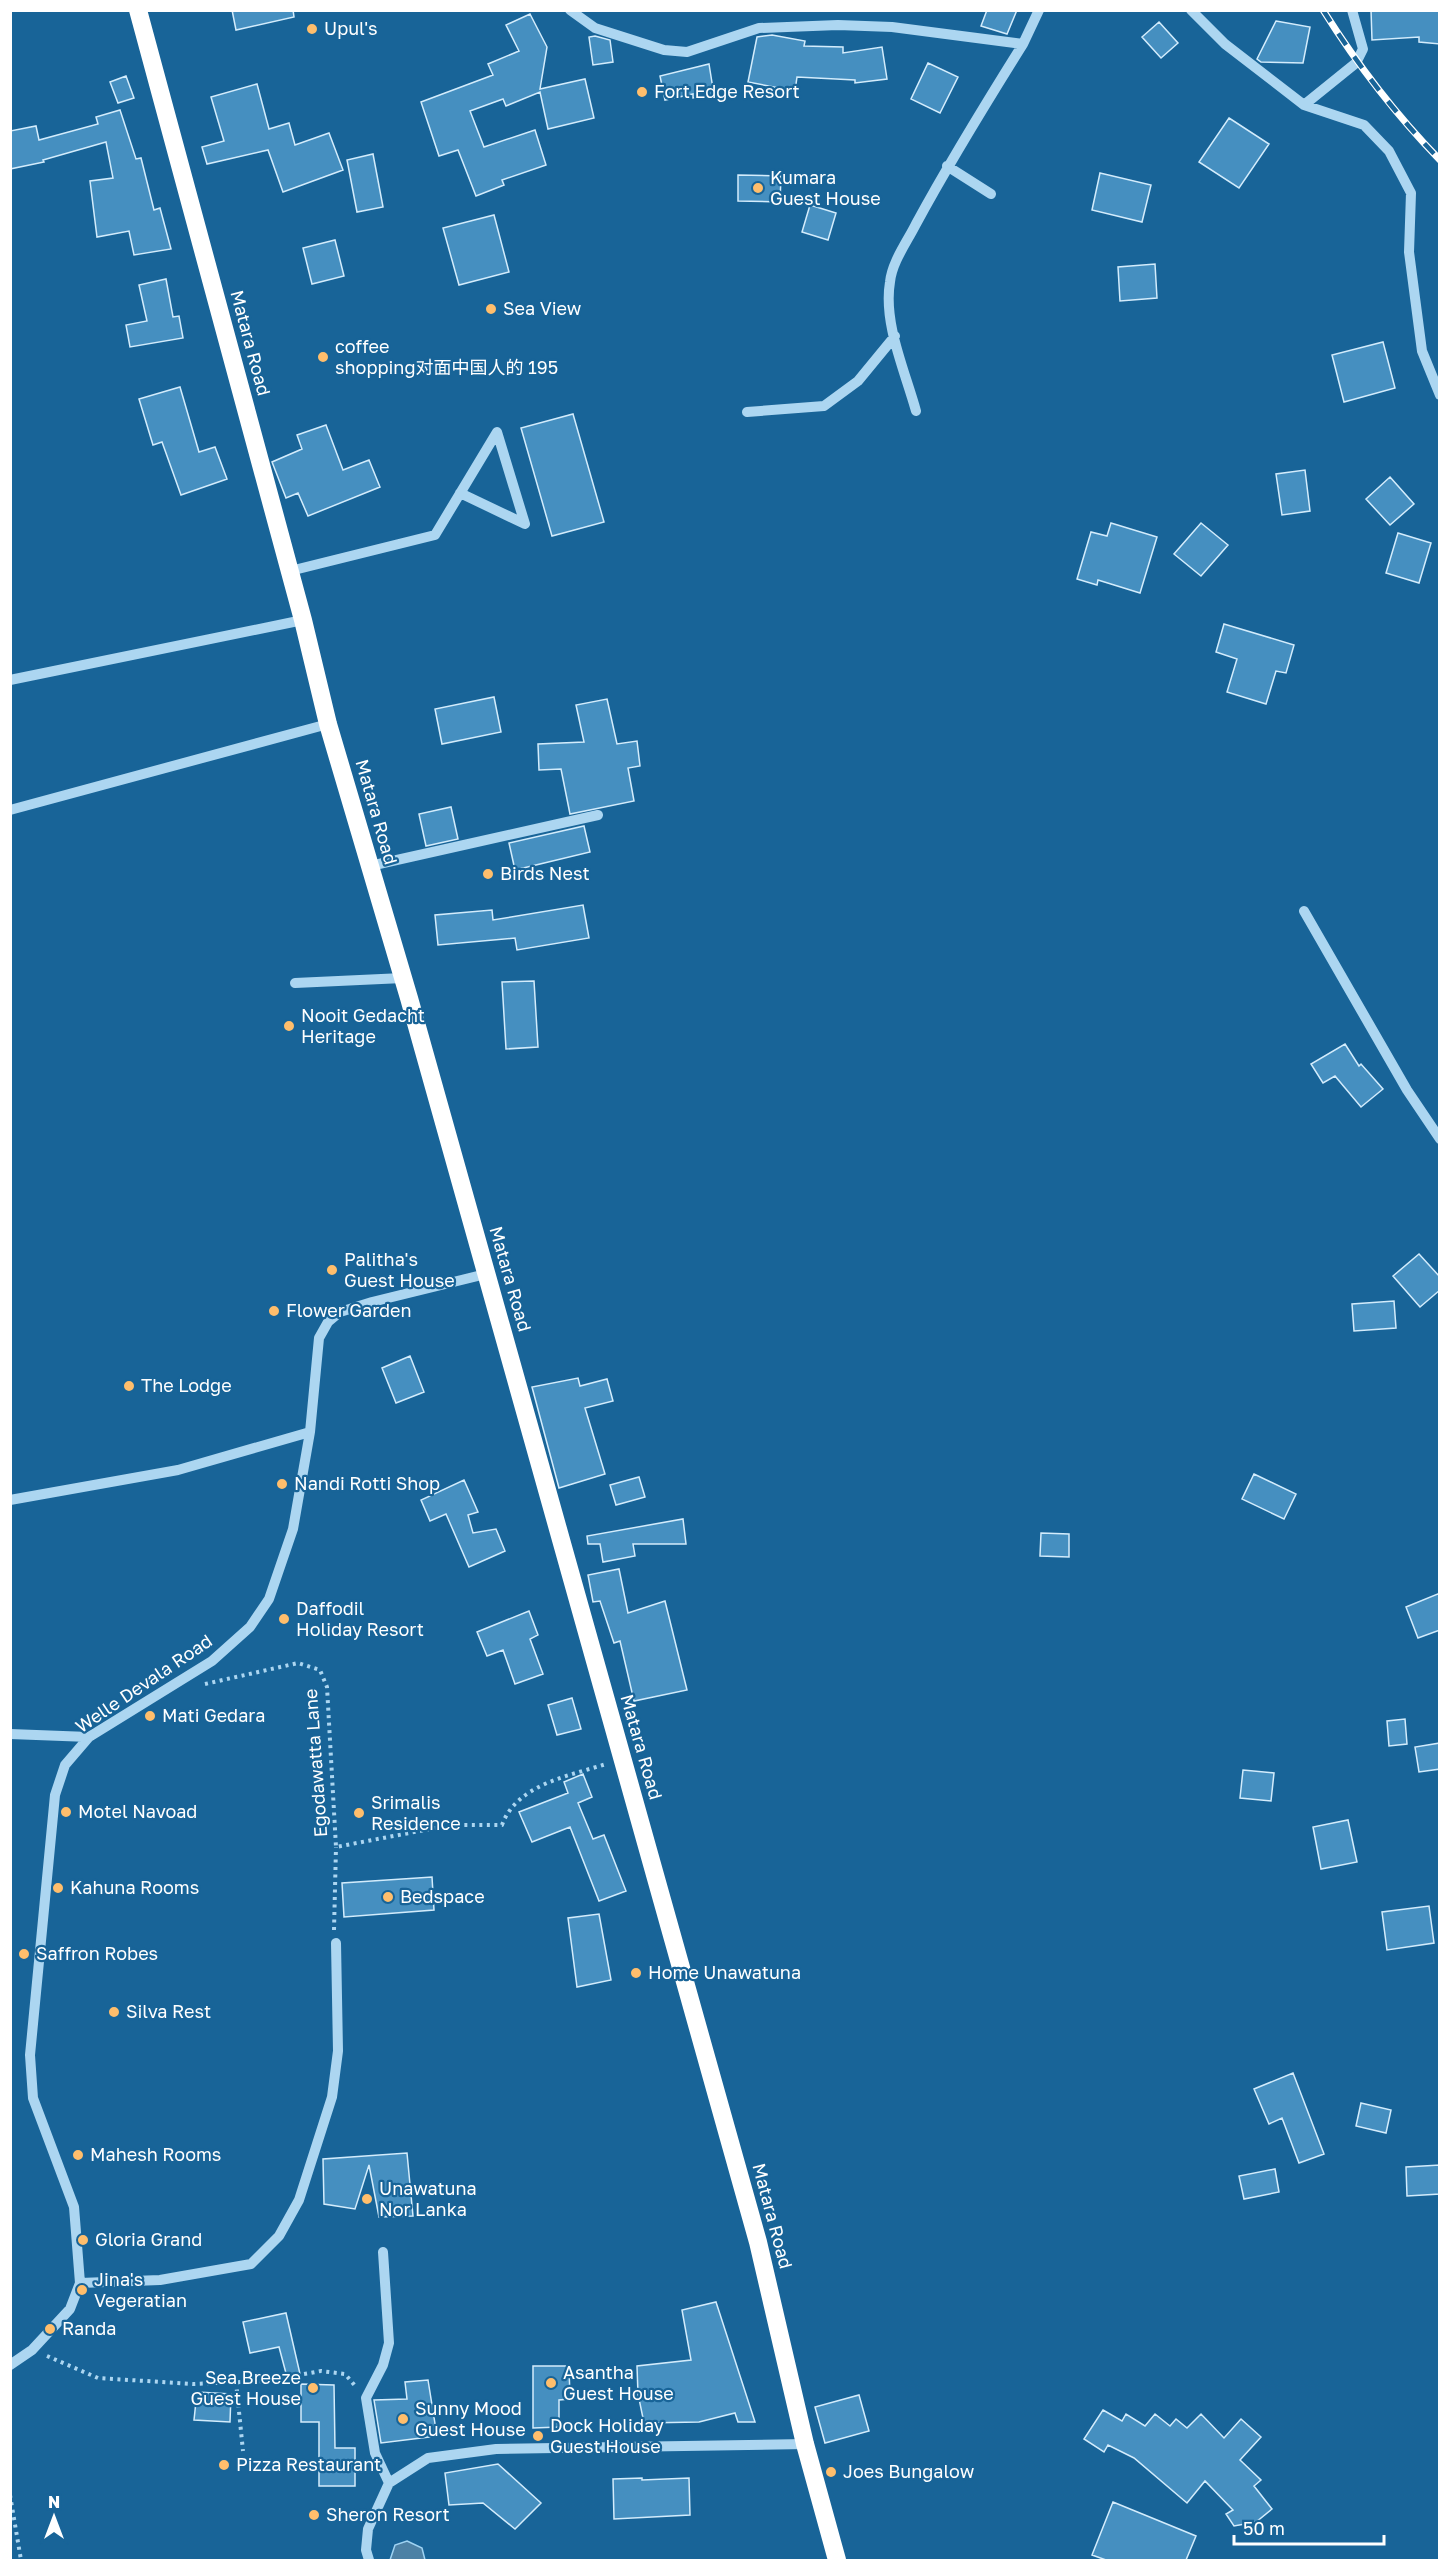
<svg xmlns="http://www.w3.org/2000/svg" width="1450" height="2571" font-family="'Golos Text','Noto Sans SC',sans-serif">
	<rect width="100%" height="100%" fill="#186498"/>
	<!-- water -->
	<path fill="#4d81a5" stroke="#9fd3f3" stroke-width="1.5" d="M 407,2541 L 422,2548 L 425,2560 L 390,2560 L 395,2545 Z"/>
	<!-- building -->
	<path fill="#458fc0" stroke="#d3ecfc" stroke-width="1.5" d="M 232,10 L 293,10 L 294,17 L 236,30 Z
		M 987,10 L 1017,10 L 1007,34 L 981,26 Z
		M 1371,10 L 1440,10 L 1440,44 L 1419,42 L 1419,37 L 1372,40 Z
		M 530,14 L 547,47 L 540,89 L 585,79 L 594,118 L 548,129 L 540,92 L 506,106 L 503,99 L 470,111 L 484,147 L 535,130 L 546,165 L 502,180 L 504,185 L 476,196 L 458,150 L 439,156 L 421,102 L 493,75 L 488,64 L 519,51 L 506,25 Z
		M 1276,21 L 1310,27 L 1303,63 L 1261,62 L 1257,59 Z
		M 1159,22 L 1178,43 L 1161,58 L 1142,37 Z
		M 772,35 L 805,41 L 804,46 L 843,47 L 843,53 L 882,47 L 887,79 L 855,83 L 855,80 L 797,77 L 795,91 L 748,82 L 757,37 Z
		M 595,36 L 610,40 L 613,62 L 593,65 L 589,37 Z
		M 928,63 L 958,77 L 940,113 L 911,99 Z
		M 709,64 L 714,95 L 693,98 L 693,94 L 665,100 L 660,76 Z
		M 126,76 L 134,98 L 118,103 L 110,82 Z
		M 257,84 L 269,129 L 289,123 L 295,145 L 329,133 L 343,170 L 283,192 L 268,150 L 207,164 L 202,147 L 224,141 L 211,97 Z
		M 120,110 L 136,159 L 141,158 L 154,210 L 160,208 L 171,249 L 134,255 L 129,231 L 97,237 L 90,181 L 113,178 L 106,142 L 43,160 L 44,162 L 10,169 L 10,131 L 36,126 L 39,140 L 98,124 L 96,117 Z
		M 1229,118 L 1269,144 L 1239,188 L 1199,162 Z
		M 373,154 L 383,207 L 357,212 L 347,160 Z
		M 1100,173 L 1151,185 L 1142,222 L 1092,210 Z
		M 738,175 L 781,176 L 780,202 L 738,201 Z
		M 810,205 L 836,213 L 828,240 L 802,232 Z
		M 494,215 L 509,272 L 459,285 L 443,228 Z
		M 335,240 L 344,276 L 312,284 L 303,248 Z
		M 1155,264 L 1157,298 L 1120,301 L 1118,267 Z
		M 166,279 L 173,317 L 179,316 L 183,338 L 130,347 L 126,325 L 147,321 L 139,285 Z
		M 1383,342 L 1395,388 L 1344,402 L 1332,355 Z
		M 180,387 L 199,452 L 215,447 L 227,479 L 181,495 L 162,442 L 153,445 L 139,399 Z
		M 573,414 L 604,522 L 552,536 L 521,428 Z
		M 326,425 L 343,470 L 369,460 L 380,487 L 308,516 L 298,493 L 286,498 L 272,462 L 302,449 L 297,435 Z
		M 1305,470 L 1310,511 L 1282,515 L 1276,474 Z
		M 1390,477 L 1414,504 L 1390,525 L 1366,499 Z
		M 1111,523 L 1157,537 L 1140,593 L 1098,580 L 1097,585 L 1077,579 L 1091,532 L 1107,536 Z
		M 1201,523 L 1228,545 L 1201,576 L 1174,554 Z
		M 1398,533 L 1431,543 L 1419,583 L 1386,573 Z
		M 1224,624 L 1294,645 L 1286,673 L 1276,671 L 1266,704 L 1227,692 L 1237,659 L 1216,652 Z
		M 494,697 L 501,732 L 442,744 L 435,709 Z
		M 607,699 L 617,744 L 637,741 L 640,766 L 628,768 L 634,801 L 570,814 L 561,769 L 539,770 L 538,744 L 584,742 L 576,705 Z
		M 451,807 L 458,839 L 426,846 L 419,814 Z
		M 584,826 L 590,852 L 515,870 L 509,843 Z
		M 583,905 L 589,938 L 517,950 L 515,938 L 438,945 L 435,915 L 492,910 L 493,920 Z
		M 534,981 L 538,1047 L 506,1049 L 502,982 Z
		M 1345,1044 L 1359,1066 L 1361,1064 L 1383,1089 L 1361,1107 L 1335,1076 L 1323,1083 L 1311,1064 Z
		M 1419,1254 L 1440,1277 L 1440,1290 L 1420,1307 L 1393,1276 Z
		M 1394,1301 L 1396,1328 L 1354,1331 L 1352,1304 Z
		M 410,1356 L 424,1392 L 396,1403 L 382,1368 Z
		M 578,1378 L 580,1386 L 607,1379 L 613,1401 L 585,1408 L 605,1474 L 559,1488 L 532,1387 Z
		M 1254,1474 L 1296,1494 L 1284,1519 L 1242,1499 Z
		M 639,1477 L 645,1497 L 616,1505 L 610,1485 Z
		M 464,1480 L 478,1512 L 468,1515 L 473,1533 L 496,1529 L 505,1551 L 469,1567 L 446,1514 L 430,1521 L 421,1500 Z
		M 683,1519 L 686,1544 L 633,1544 L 635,1556 L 603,1562 L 600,1544 L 588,1544 L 587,1536 Z
		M 1041,1533 L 1069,1534 L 1069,1557 L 1040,1556 Z
		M 619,1569 L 628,1613 L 665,1601 L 687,1690 L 634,1701 L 620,1641 L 614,1643 L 600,1601 L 593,1602 L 588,1575 Z
		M 1440,1593 L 1440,1630 L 1418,1638 L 1406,1607 Z
		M 529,1611 L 538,1635 L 530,1639 L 543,1674 L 515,1684 L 503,1650 L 487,1656 L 477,1632 Z
		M 572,1698 L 581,1729 L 557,1735 L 548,1705 Z
		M 1405,1719 L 1407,1744 L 1389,1746 L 1387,1721 Z
		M 1440,1743 L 1440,1769 L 1419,1772 L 1415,1747 Z
		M 1243,1770 L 1274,1773 L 1271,1801 L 1240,1798 Z
		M 583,1774 L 592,1797 L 578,1803 L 593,1839 L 604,1835 L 626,1891 L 599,1901 L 570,1827 L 532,1842 L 519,1812 L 568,1793 L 564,1782 Z
		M 1348,1820 L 1357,1862 L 1321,1869 L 1313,1827 Z
		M 432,1877 L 434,1910 L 344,1917 L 342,1883 Z
		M 1429,1906 L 1434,1943 L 1387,1950 L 1382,1912 Z
		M 599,1914 L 611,1980 L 577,1987 L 568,1918 Z
		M 1293,2073 L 1324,2154 L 1299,2163 L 1282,2118 L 1269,2124 L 1254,2089 Z
		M 1361,2103 L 1391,2110 L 1386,2133 L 1356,2126 Z
		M 407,2153 L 413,2216 L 379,2217 L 369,2165 L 355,2209 L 324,2204 L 323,2159 Z
		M 1440,2165 L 1440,2194 L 1407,2196 L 1406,2167 Z
		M 1275,2169 L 1279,2192 L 1244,2199 L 1239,2176 Z
		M 716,2302 L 755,2422 L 738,2422 L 735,2413 L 699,2422 L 644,2423 L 638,2394 L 637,2366 L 691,2360 L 682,2310 Z
		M 286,2313 L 300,2374 L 287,2377 L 279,2347 L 250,2353 L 243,2322 Z
		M 533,2366 L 569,2366 L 570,2399 L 559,2400 L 559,2427 L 533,2428 Z
		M 428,2380 L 437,2436 L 381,2443 L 374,2400 L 407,2399 L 405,2382 Z
		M 301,2384 L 334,2385 L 335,2448 L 355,2448 L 355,2486 L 319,2486 L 319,2422 L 301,2422 Z
		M 197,2392 L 231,2394 L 230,2422 L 194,2420 Z
		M 859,2395 L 869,2431 L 825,2443 L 815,2407 Z
		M 1103,2410 L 1122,2421 L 1126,2414 L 1145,2426 L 1155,2414 L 1170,2426 L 1176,2419 L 1187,2428 L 1201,2414 L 1224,2438 L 1241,2419 L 1261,2437 L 1240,2460 L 1261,2480 L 1254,2486 L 1272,2509 L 1256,2522 L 1234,2526 L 1226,2514 L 1233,2510 L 1205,2481 L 1187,2503 L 1134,2458 L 1108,2445 L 1104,2452 L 1084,2439 Z
		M 498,2464 L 541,2503 L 515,2529 L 483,2503 L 449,2505 L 445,2473 Z
		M 642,2478 L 642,2480 L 689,2478 L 690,2515 L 614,2519 L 613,2479 Z
		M 1113,2502 L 1196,2536 L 1186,2560 L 1106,2560 L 1092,2555 Z"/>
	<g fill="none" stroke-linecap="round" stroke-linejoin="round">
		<!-- path -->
		<path stroke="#acd6f1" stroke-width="4" stroke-dasharray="3 4.5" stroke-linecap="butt" d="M 205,1684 L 298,1663 L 320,1670 L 327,1687 L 336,1847 L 451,1825 L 502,1825 C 517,1784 569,1776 606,1764
			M 334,1930 L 336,1847
			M 47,2356 L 98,2378 L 193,2384 L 266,2381 L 321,2371 L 345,2374 L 357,2388
			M 236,2382 L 243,2451
			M 10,2495 L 21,2560"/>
		<!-- minor -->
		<path stroke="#acd6f1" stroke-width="10" d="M 570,10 L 595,28 L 664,50 L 687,52 L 759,28 L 838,25 L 892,27 L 1023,44 L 1039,10
			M 1191,10 L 1225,44 L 1304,105 L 1364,125 L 1389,151 L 1411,193 L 1409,252 L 1422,351 L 1440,395
			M 1304,105 L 1356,63 L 1363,49 L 1352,10
			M 947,166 L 991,194
			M 916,411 C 905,371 883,323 890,282 C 892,262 907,242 916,224 C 949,163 986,103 1023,44
			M 747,412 L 824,406 L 858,381 L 895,336
			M 290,571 L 435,535 L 497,432 L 525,524 L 460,493
			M 10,680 L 303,620
			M 10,810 L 328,724
			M 370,866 L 598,815
			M 1304,911 L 1407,1090 L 1440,1139
			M 295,983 L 403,978
			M 10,1500 L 178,1470 L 310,1432
			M 10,1734 L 89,1737
			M 383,2252 L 389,2343 L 383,2365 L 366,2398 L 375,2453 L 389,2483
			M 80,2283 L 160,2280 L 251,2264 L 279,2236 L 299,2200 L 332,2097 L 338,2051 L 336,1943
			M 10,2365 L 32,2350 L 70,2309 L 80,2283 L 74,2207 L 33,2098 L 30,2055 L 55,1795 L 65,1765 L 89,1737 L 212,1661 L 250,1627 L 269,1599 L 293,1529 L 310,1432 L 319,1338 L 328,1322 L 340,1312 L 372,1302 L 486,1274
			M 369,2560 L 366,2550 L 368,2529 L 389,2483 L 428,2458 L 496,2449 L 805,2444"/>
		<!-- highway -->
		<path stroke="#fff" stroke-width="18" d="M 138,10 L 303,620 L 328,724 L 409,998 L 758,2242 L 805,2444 L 837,2560"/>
		<!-- rail casing -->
		<g stroke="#fff" stroke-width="7">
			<path id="rail" d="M 1323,10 C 1357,64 1395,114 1440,160"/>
		</g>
		<!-- rail -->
		<use href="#rail" stroke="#186498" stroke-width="4.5" stroke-dasharray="14" stroke-linecap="butt"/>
	</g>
	<!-- markers -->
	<g fill="#ffbe6c" stroke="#186498" stroke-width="2">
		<circle cx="312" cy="29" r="6"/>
		<circle cx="642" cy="92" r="6"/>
		<circle cx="758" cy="188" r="6"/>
		<circle cx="491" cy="309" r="6"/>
		<circle cx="323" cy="357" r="6"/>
		<circle cx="488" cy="874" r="6"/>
		<circle cx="289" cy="1026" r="6"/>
		<circle cx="332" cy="1270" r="6"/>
		<circle cx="274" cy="1311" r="6"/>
		<circle cx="129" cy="1386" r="6"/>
		<circle cx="282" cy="1484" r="6"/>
		<circle cx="284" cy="1619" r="6"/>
		<circle cx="150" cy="1716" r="6"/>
		<circle cx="66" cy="1812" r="6"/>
		<circle cx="359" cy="1813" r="6"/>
		<circle cx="58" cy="1888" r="6"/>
		<circle cx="388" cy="1897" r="6"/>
		<circle cx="24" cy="1954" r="6"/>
		<circle cx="636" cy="1973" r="6"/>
		<circle cx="114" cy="2012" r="6"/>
		<circle cx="78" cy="2155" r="6"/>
		<circle cx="367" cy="2199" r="6"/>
		<circle cx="83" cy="2240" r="6"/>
		<circle cx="82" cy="2290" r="6"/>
		<circle cx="50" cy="2329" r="6"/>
		<circle cx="551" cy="2383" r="6"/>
		<circle cx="313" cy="2388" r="6"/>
		<circle cx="403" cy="2419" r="6"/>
		<circle cx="538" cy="2436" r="6"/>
		<circle cx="224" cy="2465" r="6"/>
		<circle cx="831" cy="2472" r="6"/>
		<circle cx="314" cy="2515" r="6"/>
	</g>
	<g text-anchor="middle" stroke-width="4.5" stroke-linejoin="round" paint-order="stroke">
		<!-- poi labels -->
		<g font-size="18" fill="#fff" stroke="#186498" text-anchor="start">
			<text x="324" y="35">Upul's</text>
			<text x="654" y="98">Fort Edge Resort</text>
			<text x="770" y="184">Kumara<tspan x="770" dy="21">Guest House</tspan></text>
			<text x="503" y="315">Sea View</text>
			<text x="335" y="353">coffee<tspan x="335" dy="21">shopping对面中国人的 195</tspan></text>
			<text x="500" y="880">Birds Nest</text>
			<text x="301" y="1022">Nooit Gedacht<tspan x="301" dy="21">Heritage</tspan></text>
			<text x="344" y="1266">Palitha's<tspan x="344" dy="21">Guest House</tspan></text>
			<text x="286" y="1317">Flower Garden</text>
			<text x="141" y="1392">The Lodge</text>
			<text x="294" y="1490">Nandi Rotti Shop</text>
			<text x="296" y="1615">Daffodil<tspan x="296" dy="21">Holiday Resort</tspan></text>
			<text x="162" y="1722">Mati Gedara</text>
			<text x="371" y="1809">Srimalis<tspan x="371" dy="21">Residence</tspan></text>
			<text x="78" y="1818">Motel Navoad</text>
			<text x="70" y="1894">Kahuna Rooms</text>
			<text x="400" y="1903">Bedspace</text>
			<text x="36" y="1960">Saffron Robes</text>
			<text x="648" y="1979">Home Unawatuna</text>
			<text x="126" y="2018">Silva Rest</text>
			<text x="90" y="2161">Mahesh Rooms</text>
			<text x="379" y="2195">Unawatuna<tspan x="379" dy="21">Nor Lanka</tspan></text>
			<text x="95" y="2246">Gloria Grand</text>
			<text x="94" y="2286">Jina's<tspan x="94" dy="21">Vegeratian</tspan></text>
			<text x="62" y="2335">Randa</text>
			<text x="563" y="2379">Asantha<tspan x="563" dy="21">Guest House</tspan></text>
			<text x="301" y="2384" text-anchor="end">Sea Breeze<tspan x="301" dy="21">Guest House</tspan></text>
			<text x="415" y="2415">Sunny Mood<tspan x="415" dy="21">Guest House</tspan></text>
			<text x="550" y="2432">Dock Holiday<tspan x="550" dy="21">Guest House</tspan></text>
			<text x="236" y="2471">Pizza Restaurant</text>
			<text x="843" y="2478">Joes Bungalow</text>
			<text x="326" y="2521">Sheron Resort</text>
		</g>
		<!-- street labels -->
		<g font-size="18" fill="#fff" stroke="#186498">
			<text transform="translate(250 343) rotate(75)" y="6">Matara Road</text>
			<text transform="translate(376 812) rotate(74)" y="6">Matara Road</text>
			<text transform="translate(510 1279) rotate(74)" y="6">Matara Road</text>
			<text transform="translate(144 1684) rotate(-34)" y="6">Welle Devala Road</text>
			<text transform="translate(641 1747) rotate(74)" y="6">Matara Road</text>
			<text transform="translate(316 1763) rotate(-94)" y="6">Egodawatta Lane</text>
			<text transform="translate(772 2216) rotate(75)" y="6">Matara Road</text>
		</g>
	</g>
	<!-- border -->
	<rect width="1450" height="2571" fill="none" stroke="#ffffff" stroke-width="24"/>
	<!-- north arrow -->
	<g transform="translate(54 2517)" stroke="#186498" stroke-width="4.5" paint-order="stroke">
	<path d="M0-4.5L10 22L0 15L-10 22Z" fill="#ffffff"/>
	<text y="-9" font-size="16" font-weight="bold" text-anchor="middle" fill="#ffffff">N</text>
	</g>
	<!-- scale -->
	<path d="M1234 2535v9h150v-9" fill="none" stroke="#ffffff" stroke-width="3"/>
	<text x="1243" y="2535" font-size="18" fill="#ffffff" stroke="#186498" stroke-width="4.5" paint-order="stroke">50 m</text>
</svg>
